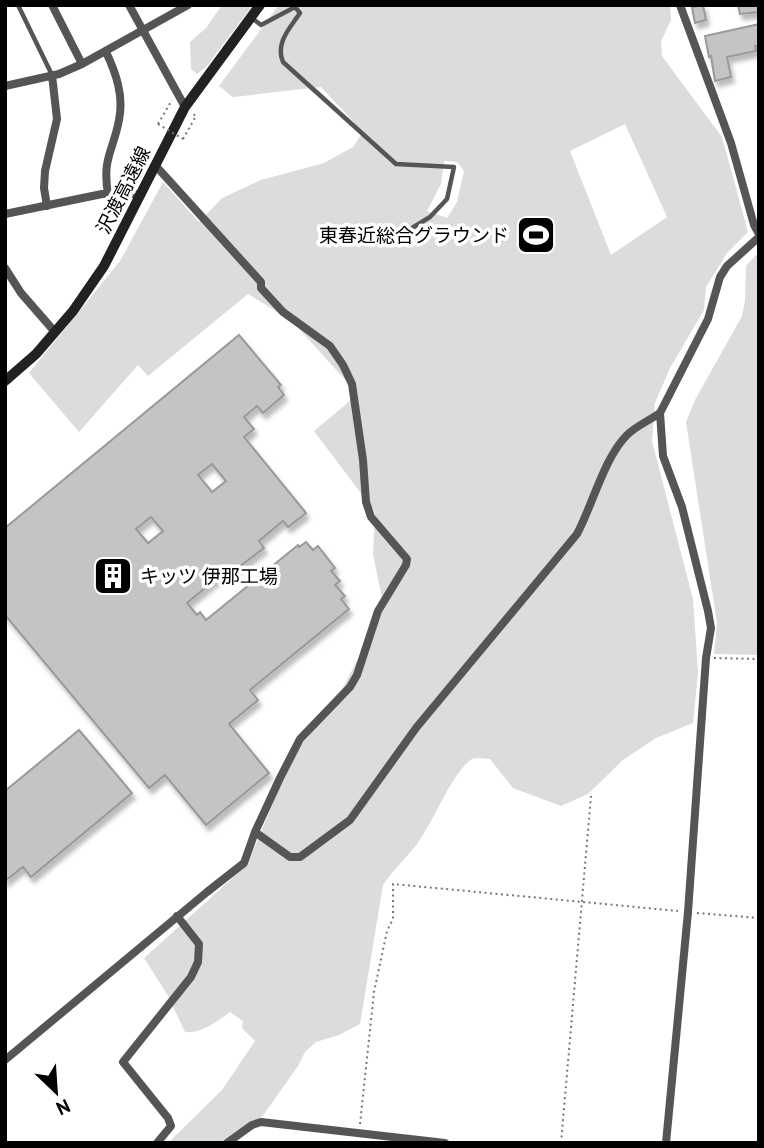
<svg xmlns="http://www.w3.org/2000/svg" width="764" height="1148" font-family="'PT Sans','Noto Sans JP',sans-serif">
	<defs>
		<filter id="shadow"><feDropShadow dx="3" dy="5.5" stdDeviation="2" flood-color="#0004"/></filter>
	</defs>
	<rect width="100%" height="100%" fill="#fff"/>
	<!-- green -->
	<path fill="#dcdcdc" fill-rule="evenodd" d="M 222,5 L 253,5 L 206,67 L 197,74 L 191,69 L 190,42 L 206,28 Z
		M 279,5 L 670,5 L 671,20 L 661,41 L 662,56 L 722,137 L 748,232 L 727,253 L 706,287 L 704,310 L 670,368 L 655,403 L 652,441 L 693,599 L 698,673 L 693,723 L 656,738 L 623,760 L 588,794 L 561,806 L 513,788 L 490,759 C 483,759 475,756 469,761 C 449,779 434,821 417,844 C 406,858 393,870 383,885 L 360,1024 L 339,1035 L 316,1042 L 305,1052 L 298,1066 L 264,1114 L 235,1143 L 168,1143 L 222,1090 L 255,1041 L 242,1028 L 243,1021 L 230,1012 C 217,1021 202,1034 185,1032 L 167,994 L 144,958 L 248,864 L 281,783 L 301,745 L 331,711 L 384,608 L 373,554 L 375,512 L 314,431 L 358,394 L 292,321 L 248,294 L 148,376 L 138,365 L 79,432 L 29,373 L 120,261 L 163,182 L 199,222 L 222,198 L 261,180 L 324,163 L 353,147 L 363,132 L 321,87 L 233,97 L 219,86 ZM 625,124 L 667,217 L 611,255 L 570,151 ZM 444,161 L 457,162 L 464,171 L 457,202 L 447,218 L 427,211 L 441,184 Z
		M 759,252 L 759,655 L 714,654 L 717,623 L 686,422 L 695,400 L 742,316 L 745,300 L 746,266 Z"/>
	<!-- building -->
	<path fill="#c4c4c4" stroke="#999" stroke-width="2" fill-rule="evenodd" filter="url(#shadow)" d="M 703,5 L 706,20 L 695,23 L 692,7 Z
		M 738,5 L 759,5 L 759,12 L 740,14 Z
		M 759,24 L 759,46 L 755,46 L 756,51 L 727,57 L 731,77 L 715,81 L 711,56 L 709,57 L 705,36 Z
		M 239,335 L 281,385 L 278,387 L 284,395 L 263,413 L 257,406 L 244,417 L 254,429 L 244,437 L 306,513 L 288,527 L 283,521 L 259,541 L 264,548 L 234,571 L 231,567 L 187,603 L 197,615 L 200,612 L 206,620 L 298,545 L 299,547 L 306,542 L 313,550 L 318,546 L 335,568 L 331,571 L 340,581 L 335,585 L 345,596 L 341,599 L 349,609 L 250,690 L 258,700 L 229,724 L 269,773 L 206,825 L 165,775 L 149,788 L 5,615 L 5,528 ZM 212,464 L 226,481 L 212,492 L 198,475 ZM 151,517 L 163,531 L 148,543 L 136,529 Z
		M 79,730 L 132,793 L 31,877 L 23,867 L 5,881 L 5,791 Z"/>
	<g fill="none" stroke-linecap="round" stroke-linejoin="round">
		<!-- path -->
		<path stroke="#777" stroke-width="2" stroke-dasharray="2 3.5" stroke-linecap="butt" d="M 158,124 L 172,100
			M 183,139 L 196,116 L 193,114
			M 714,658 L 759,659
			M 697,913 L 759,918
			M 360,1124 L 374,992 L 387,931 L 393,919 L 393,884 L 678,911
			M 561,1143 L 591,796
			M 759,1143 L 759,1141"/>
		<!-- lane -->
		<path stroke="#555" stroke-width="4.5" d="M 18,5 L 52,75
			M 252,18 L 261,25 L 295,7 L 300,13 C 290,28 275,43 283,62 L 396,164 L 454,167 L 447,199 L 430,217 L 412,228"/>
		<!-- street -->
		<path stroke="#555" stroke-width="8" d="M 52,5 L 82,64
			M 129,5 L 185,107
			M 680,5 L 731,143 L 754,225 L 759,234
			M 106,52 C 116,73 124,96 119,120 C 113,152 102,158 108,194
			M 5,86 L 59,74 L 82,64 L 188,5
			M 47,206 L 44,188 L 45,171 L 57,119 L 52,75
			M 5,214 L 102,194 L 140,194
			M 5,268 L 21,293 L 55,332
			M 255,832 L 290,857 L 300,857 L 350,820 L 416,728 L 577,534 C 593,504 604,458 627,435 C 636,426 650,420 660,413
			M 5,1060 L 207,892 L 244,863 L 255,832 L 280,778 L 300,739 L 350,687 L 357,675 L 378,611 L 406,565 L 407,559 L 371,517 L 366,502 L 363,460 L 352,384 L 343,365 L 330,346 L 283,312 L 261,288 L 261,282 L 155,165
			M 157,1143 L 171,1126 L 168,1118 L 123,1062 L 191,977 L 198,962 L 199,944 L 177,916
			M 227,1143 L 252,1125 L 261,1122 L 445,1143
			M 666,1143 L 688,912 L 706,658 L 711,628 L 708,611 L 682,507 L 663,456 L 660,413 L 708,319 L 720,277 L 727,266 L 759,237"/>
		<!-- secondary -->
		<path stroke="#222" stroke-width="10" d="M 5,381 L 36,354 L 73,311 L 104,266 L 185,107 L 260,5"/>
		<!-- path-bridge -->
		<path stroke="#777" stroke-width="2" stroke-dasharray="2 3.5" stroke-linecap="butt" d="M 158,124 L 183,139"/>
	</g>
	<!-- icons -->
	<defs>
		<g id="stadium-square" transform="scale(2.0125)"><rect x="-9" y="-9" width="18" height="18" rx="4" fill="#000" stroke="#fff"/><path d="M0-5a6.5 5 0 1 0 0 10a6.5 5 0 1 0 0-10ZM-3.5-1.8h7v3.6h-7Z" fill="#fff"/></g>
		<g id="building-square" transform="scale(2.0125)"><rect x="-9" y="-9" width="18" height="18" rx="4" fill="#000" stroke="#fff"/><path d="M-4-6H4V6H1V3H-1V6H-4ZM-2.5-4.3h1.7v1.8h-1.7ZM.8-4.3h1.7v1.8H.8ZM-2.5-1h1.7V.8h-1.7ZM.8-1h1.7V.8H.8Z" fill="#fff"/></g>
	</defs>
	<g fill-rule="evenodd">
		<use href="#stadium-square" x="536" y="235"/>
		<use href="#building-square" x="113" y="576"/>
	</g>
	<g text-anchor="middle" stroke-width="7" stroke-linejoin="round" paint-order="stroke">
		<!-- street labels -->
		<g font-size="19" fill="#000" stroke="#fff">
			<text transform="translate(123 190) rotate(-63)" y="7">沢渡高遠線</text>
		</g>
		<!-- poi labels -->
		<g font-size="19" fill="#000" stroke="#fff" text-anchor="end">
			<text x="509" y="242">東春近総合グラウンド</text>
			<text x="140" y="583" text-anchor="start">キッツ 伊那工場</text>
		</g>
	</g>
	<!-- border -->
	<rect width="764" height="1148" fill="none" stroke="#000000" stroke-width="14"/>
	<!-- north arrow -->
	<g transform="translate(56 1092) rotate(155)" stroke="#ffffff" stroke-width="5" paint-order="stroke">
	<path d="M0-5L12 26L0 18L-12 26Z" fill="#000000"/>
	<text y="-10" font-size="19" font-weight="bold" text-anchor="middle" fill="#000000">N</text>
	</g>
</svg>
